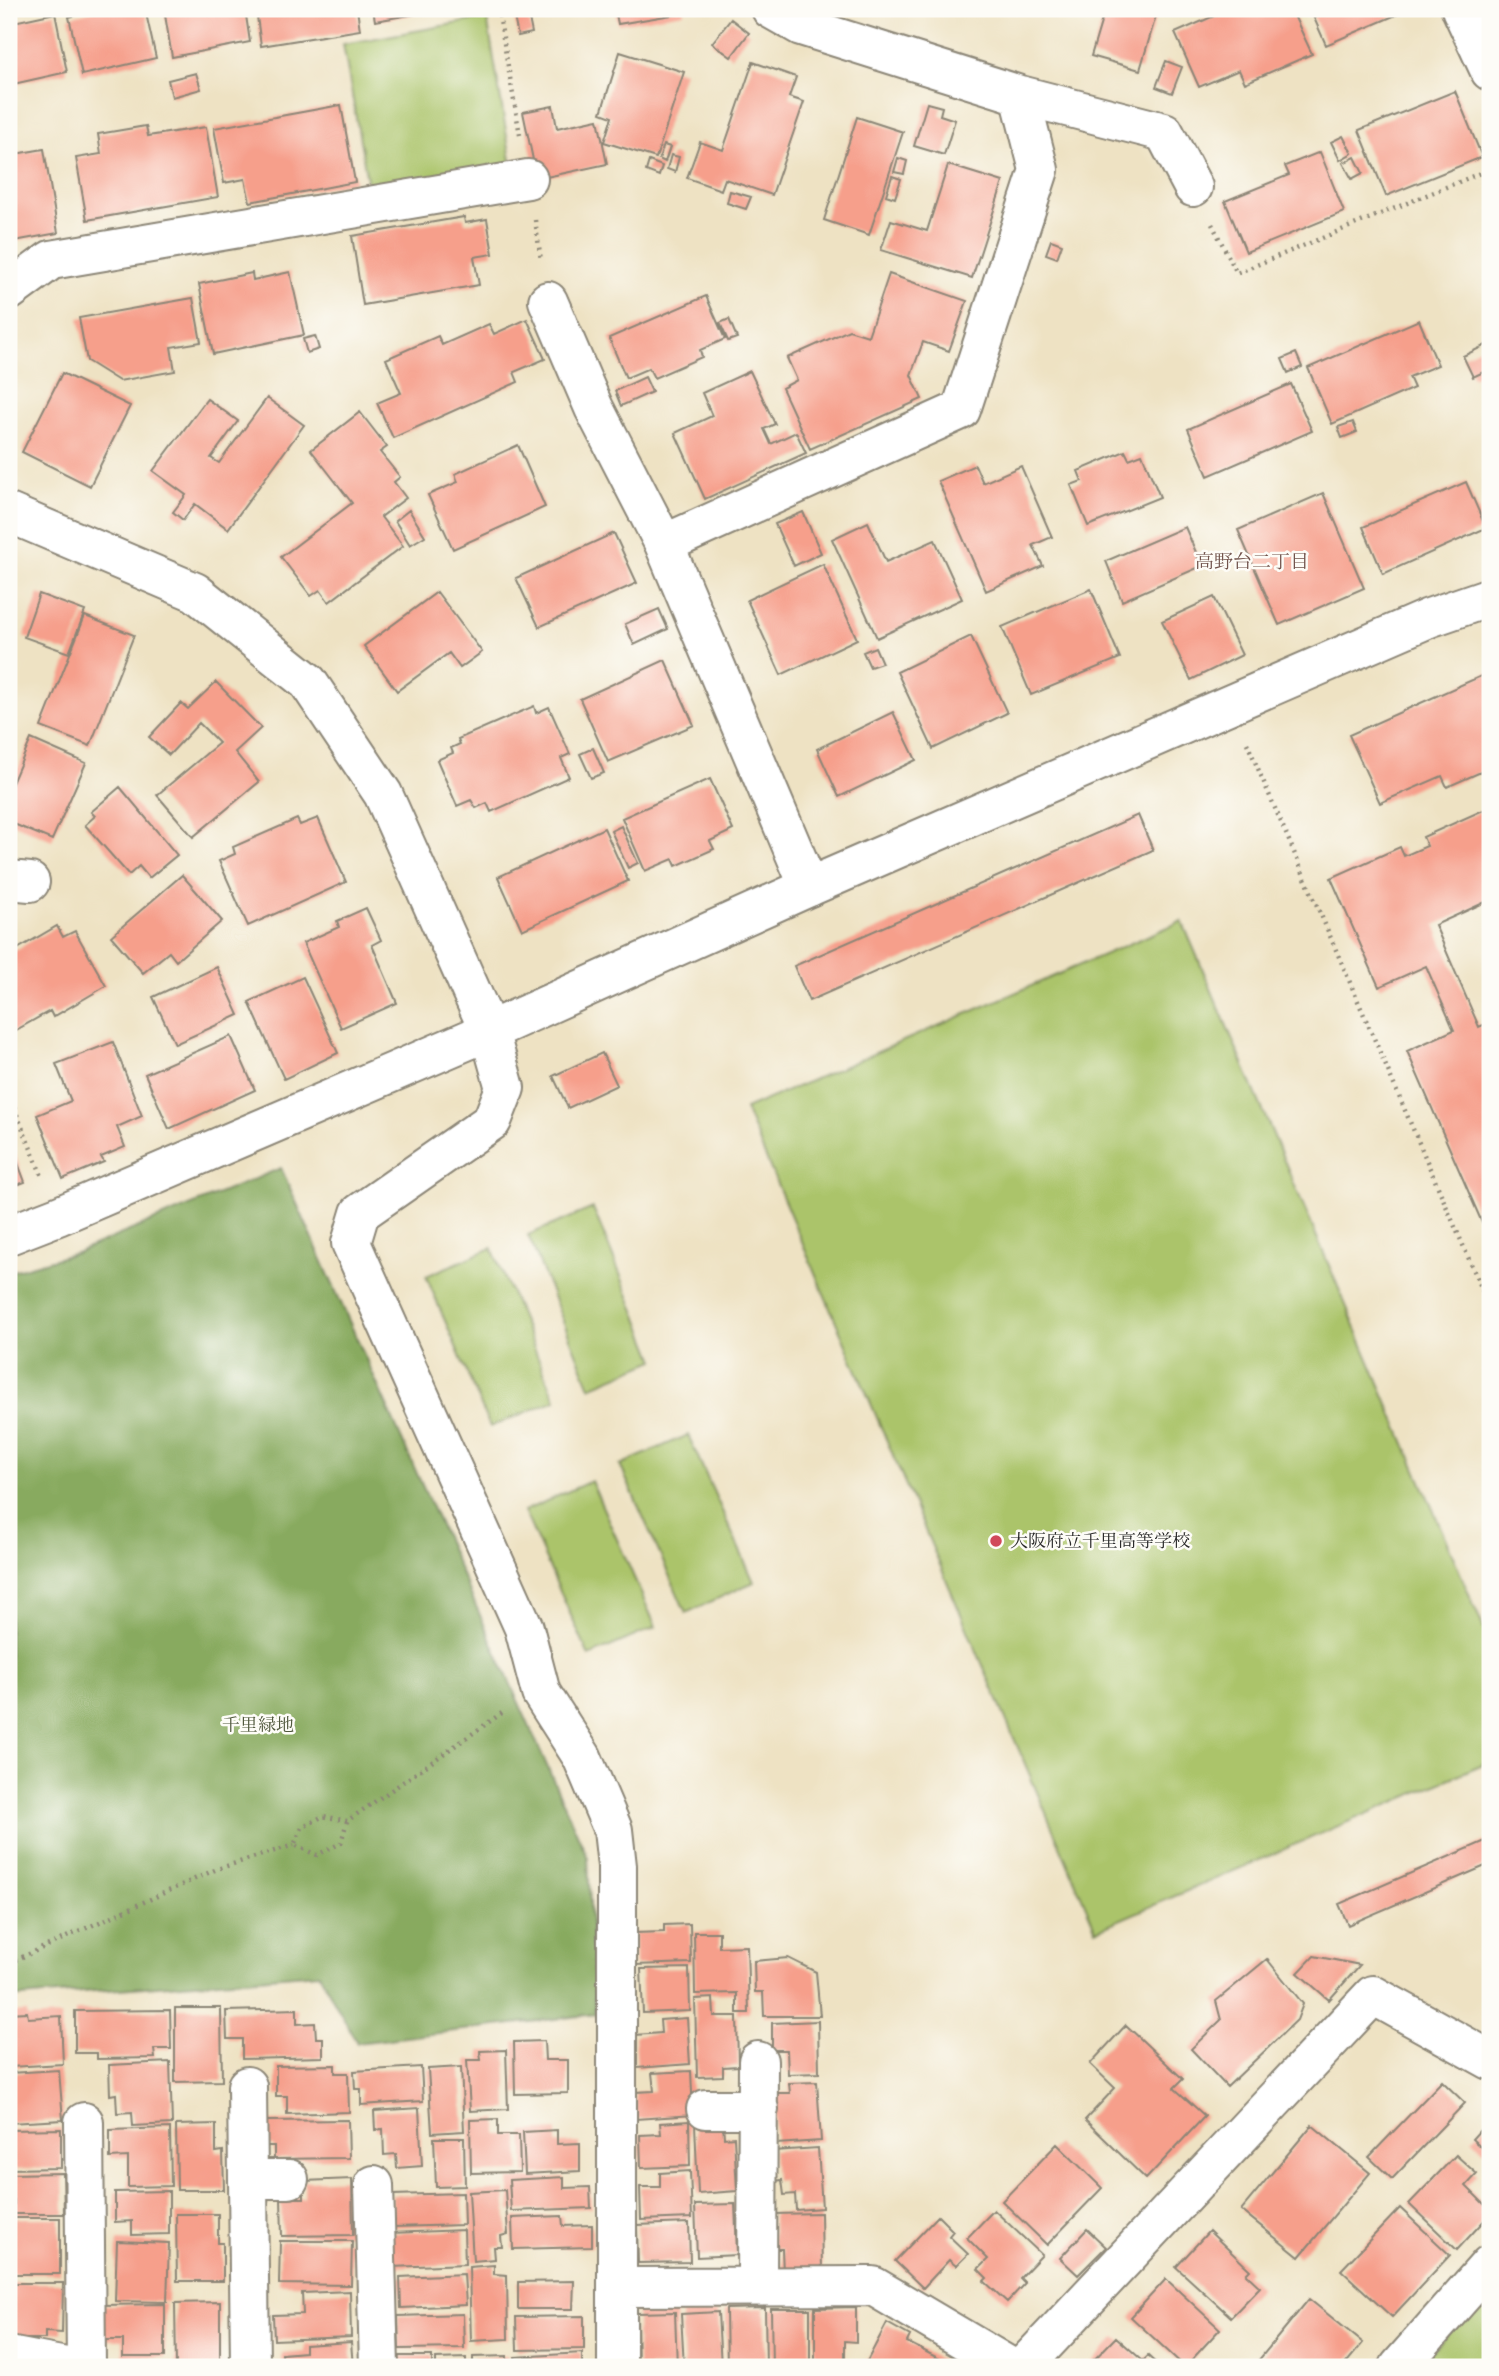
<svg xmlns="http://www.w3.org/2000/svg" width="1499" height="2376" font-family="'Libre Caslon Text','Noto Serif JP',serif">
	<rect width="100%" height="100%" fill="#fdfcf7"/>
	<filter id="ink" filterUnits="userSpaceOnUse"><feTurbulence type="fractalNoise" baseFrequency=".0143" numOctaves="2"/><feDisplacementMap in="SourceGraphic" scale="14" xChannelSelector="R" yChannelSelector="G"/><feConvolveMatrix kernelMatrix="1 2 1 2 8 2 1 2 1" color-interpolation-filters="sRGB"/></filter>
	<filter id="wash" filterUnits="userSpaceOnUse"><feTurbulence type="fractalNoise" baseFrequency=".00686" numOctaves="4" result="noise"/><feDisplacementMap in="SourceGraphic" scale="28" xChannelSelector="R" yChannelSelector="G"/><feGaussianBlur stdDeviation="1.57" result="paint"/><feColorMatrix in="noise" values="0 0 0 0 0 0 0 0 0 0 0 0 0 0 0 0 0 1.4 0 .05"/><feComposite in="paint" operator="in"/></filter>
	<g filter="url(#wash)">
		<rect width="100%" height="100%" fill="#eee2c3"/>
		<!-- green -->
		<path fill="#abc46a" stroke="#6b784a" stroke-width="2" d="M 487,18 L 512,166 L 369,191 L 343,44 Z
			M 1182,921 L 1490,1643 L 1490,1761 L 1096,1930 L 745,1109 Z
			M 593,1208 L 655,1360 L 590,1387 L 528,1235 Z
			M 492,1248 L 556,1400 L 490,1427 L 426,1276 Z
			M 688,1435 L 754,1582 L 686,1613 L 620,1465 Z
			M 591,1481 L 656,1627 L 589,1656 L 524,1511 Z
			M 1490,2289 L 1490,2367 L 1417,2367 Z"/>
		<!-- forest -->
		<path fill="#88aa5e" stroke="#5a6a44" stroke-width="2" d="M 281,1168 L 588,1858 L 595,2014 L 357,2043 L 319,1973 L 9,1998 L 9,1272 L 76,1253 Z"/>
		<g id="blocks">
			<!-- building -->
			<path fill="#f69f8b" d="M 100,9 L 145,9 L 156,58 L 82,75 L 69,17 Z
				M 164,9 L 245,9 L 250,42 L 172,57 Z
				M 256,9 L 357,9 L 360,30 L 261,46 Z
				M 373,9 L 439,9 L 439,10 L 375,21 Z
				M 615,9 L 683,9 L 684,13 L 618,24 Z
				M 1105,9 L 1158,9 L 1140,70 L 1091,56 Z
				M 1230,9 L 1291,9 L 1312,54 L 1245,83 L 1239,70 L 1199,87 L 1175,33 Z
				M 1310,9 L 1410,9 L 1326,45 Z
				M 55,13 L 67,72 L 9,85 L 9,23 Z
				M 528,14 L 532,33 L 518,36 L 514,17 Z
				M 731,19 L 749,33 L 731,57 L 712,43 Z
				M 620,52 L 684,72 L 656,158 L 604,142 L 612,117 L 601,113 Z
				M 1166,61 L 1182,67 L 1172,93 L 1156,87 Z
				M 753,62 L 796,77 L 789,97 L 804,102 L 772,195 L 725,179 L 721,190 L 687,178 L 700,142 L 723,150 Z
				M 196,73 L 201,89 L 172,97 L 168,80 Z
				M 1455,91 L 1482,157 L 1386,196 L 1359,130 Z
				M 927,103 L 942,107 L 940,115 L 955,120 L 944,155 L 914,146 Z
				M 341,105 L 355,182 L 250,202 L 245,179 L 224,183 L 214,128 Z
				M 553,106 L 557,128 L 598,119 L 607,164 L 537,179 L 523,112 Z
				M 857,117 L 903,132 L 869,235 L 824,220 Z
				M 146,126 L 148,136 L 206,127 L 218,197 L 87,220 L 76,158 L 101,154 L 98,134 Z
				M 1343,136 L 1352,153 L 1340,160 L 1331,142 Z
				M 664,145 L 670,147 L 665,162 L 659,159 Z
				M 44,149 L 58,233 L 9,242 L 9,155 Z
				M 1320,152 L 1344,212 L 1246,252 L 1225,201 L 1289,175 L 1285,166 Z
				M 671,155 L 679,157 L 675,172 L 667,169 Z
				M 1355,157 L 1363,173 L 1352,179 L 1343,163 Z
				M 898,158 L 907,161 L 904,174 L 894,172 Z
				M 649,161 L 662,166 L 659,176 L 646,171 Z
				M 948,165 L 1003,182 L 972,278 L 881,250 L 891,220 L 927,231 Z
				M 892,176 L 901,179 L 895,198 L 886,195 Z
				M 730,191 L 751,197 L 746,209 L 727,203 Z
				M 464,217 L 465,223 L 487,219 L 493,254 L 474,257 L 479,285 L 363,305 L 352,236 Z
				M 1051,240 L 1062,244 L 1057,258 L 1046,254 Z
				M 290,272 L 304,335 L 213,354 L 199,284 L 252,273 L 253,280 Z
				M 889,274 L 967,301 L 949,351 L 923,342 L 911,375 L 922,399 L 810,449 L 782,388 L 797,380 L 787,358 L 849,330 L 868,336 Z
				M 706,296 L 725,339 L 700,350 L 702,357 L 654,378 L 649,368 L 626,378 L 609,338 Z
				M 193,298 L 201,342 L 171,347 L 175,371 L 119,381 L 87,361 L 79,318 Z
				M 527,319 L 545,359 L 514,372 L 518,382 L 393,438 L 377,403 L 401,393 L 386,359 L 438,336 L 442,345 L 489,324 L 494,334 Z
				M 729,319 L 737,338 L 728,341 L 720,323 Z
				M 1419,320 L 1438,365 L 1409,377 L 1414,388 L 1332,424 L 1308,368 Z
				M 315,336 L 319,349 L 307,353 L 303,339 Z
				M 1490,343 L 1490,369 L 1473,377 L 1463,356 Z
				M 1296,353 L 1302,367 L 1288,373 L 1282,359 Z
				M 750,371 L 775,424 L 764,429 L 771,444 L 796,432 L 806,453 L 705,499 L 675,433 L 712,416 L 702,393 Z
				M 62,373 L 130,406 L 90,486 L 22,452 Z
				M 645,377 L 652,392 L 621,406 L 615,391 Z
				M 1291,384 L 1312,431 L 1208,476 L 1188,429 Z
				M 267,398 L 304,425 L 228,529 L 195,504 L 183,520 L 173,512 L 186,495 L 153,471 L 207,399 L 238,421 L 211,458 L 219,463 Z
				M 360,412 L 387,447 L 380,452 L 400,477 L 394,482 L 406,498 L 381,517 L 403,546 L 329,602 L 320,590 L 311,596 L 281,557 L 352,503 L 311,450 Z
				M 1353,422 L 1357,432 L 1342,438 L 1338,427 Z
				M 518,445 L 545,507 L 453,549 L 428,495 L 458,482 L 455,474 Z
				M 1125,451 L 1129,459 L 1142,454 L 1160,497 L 1088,526 L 1071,485 L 1082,481 L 1078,471 Z
				M 975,465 L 983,483 L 1021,466 L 1052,537 L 1033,545 L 1043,566 L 986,591 L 938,481 Z
				M 1466,482 L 1486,528 L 1383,574 L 1363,527 Z
				M 1323,493 L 1364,588 L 1279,625 L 1238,530 Z
				M 409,510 L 425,536 L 410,545 L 395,521 Z
				M 803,512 L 821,553 L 794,566 L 775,524 Z
				M 868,522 L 886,562 L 935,540 L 962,599 L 877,638 L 832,539 Z
				M 1185,527 L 1202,566 L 1122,601 L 1106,561 Z
				M 614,533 L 637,583 L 539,627 L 516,578 Z
				M 823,564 L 857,639 L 781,675 L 747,600 Z
				M 1091,589 L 1120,658 L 1031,695 L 1002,627 Z
				M 437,592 L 482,652 L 460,668 L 449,653 L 397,691 L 364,646 Z
				M 39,594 L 85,611 L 69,653 L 24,637 Z
				M 1214,597 L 1242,655 L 1191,680 L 1162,621 Z
				M 659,609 L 668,629 L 634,645 L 625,624 Z
				M 85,616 L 134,635 L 90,746 L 41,727 Z
				M 971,636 L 1007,713 L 933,749 L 897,672 Z
				M 875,647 L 882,663 L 870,667 L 863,652 Z
				M 665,660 L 694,725 L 608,762 L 580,699 Z
				M 1490,672 L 1490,768 L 1447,787 L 1442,776 L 1380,803 L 1349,735 Z
				M 216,682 L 261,728 L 235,752 L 259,782 L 193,837 L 157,795 L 219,743 L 199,723 L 169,755 L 149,737 L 181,703 L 188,709 Z
				M 534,706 L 536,713 L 549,707 L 570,754 L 561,758 L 569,777 L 491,812 L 487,803 L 476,808 L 471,800 L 457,806 L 437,760 L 453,753 L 451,748 L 460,744 L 458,739 Z
				M 893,712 L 916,760 L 839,797 L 817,749 Z
				M 31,739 L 86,763 L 52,840 L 9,822 L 9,790 Z
				M 593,748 L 604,773 L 591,778 L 580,754 Z
				M 710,779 L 733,830 L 710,841 L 714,849 L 676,866 L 673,859 L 645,871 L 622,818 Z
				M 120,787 L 177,855 L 149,878 L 139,866 L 129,875 L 85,825 L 95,816 L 91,812 Z
				M 1490,807 L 1490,900 L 1435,925 L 1479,1027 L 1490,1022 L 1490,1241 L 1407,1051 L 1454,1030 L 1426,966 L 1379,987 L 1331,878 L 1400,847 L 1404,856 L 1427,846 L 1423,837 Z
				M 1138,815 L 1153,850 L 809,1001 L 794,966 Z
				M 318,818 L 346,882 L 248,926 L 219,861 L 235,854 L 233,847 L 297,819 L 300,825 Z
				M 621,826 L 638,863 L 628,868 L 611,831 Z
				M 604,828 L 628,881 L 522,930 L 498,877 Z
				M 182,875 L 222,921 L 176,961 L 169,952 L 143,973 L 111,936 Z
				M 366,908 L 381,940 L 372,945 L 397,1003 L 341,1028 L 303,943 L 339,927 L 337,921 Z
				M 57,926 L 63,937 L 75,931 L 106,986 L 53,1017 L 50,1011 L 9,1034 L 9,954 Z
				M 217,967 L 239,1015 L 175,1044 L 153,997 Z
				M 303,977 L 338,1053 L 284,1079 L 249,1002 Z
				M 231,1036 L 255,1090 L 169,1129 L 145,1074 Z
				M 113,1042 L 142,1116 L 117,1127 L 125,1147 L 101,1157 L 104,1162 L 63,1179 L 37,1115 L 71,1101 L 56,1064 Z
				M 602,1053 L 617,1085 L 568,1108 L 553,1076 Z
				M 9,1139 L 25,1182 L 9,1188 Z
				M 1490,1839 L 1490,1864 L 1348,1925 L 1339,1904 Z
				M 690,1924 L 691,1963 L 635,1965 L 634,1933 L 664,1932 L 664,1925 Z
				M 694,1932 L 719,1932 L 719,1947 L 747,1946 L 749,2013 L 737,2013 L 737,1993 L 695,1994 Z
				M 1314,1956 L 1360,1965 L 1329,2000 L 1298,1973 Z
				M 788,1958 L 816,1972 L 820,2016 L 764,2016 L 763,1992 L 755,1992 L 754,1961 Z
				M 1267,1959 L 1303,2004 L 1297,2020 L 1227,2087 L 1191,2049 L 1221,2020 L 1216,2001 Z
				M 689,1968 L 690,2011 L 643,2013 L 641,1969 Z
				M 713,1998 L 714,2016 L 737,2016 L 738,2066 L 723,2067 L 723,2076 L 697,2077 L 695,1999 Z
				M 175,2008 L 221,2008 L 222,2081 L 175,2082 Z
				M 297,2009 L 297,2024 L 315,2023 L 316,2038 L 323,2038 L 323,2057 L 242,2059 L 242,2039 L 227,2039 L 226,2011 Z
				M 170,2010 L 171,2049 L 154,2049 L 155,2058 L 97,2059 L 97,2053 L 75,2053 L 75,2011 Z
				M 27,2012 L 28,2018 L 61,2016 L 63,2064 L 9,2067 L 9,2013 Z
				M 687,2018 L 690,2064 L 637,2068 L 635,2035 L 661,2033 L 660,2020 Z
				M 818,2021 L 819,2073 L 788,2074 L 787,2050 L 772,2050 L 772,2023 Z
				M 1126,2025 L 1183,2079 L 1174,2088 L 1205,2116 L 1146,2179 L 1085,2120 L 1115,2088 L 1090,2064 Z
				M 544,2041 L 545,2060 L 568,2060 L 568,2093 L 515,2094 L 514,2042 Z
				M 506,2050 L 508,2109 L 470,2111 L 467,2060 L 481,2060 L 480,2051 Z
				M 170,2062 L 172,2124 L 133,2126 L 132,2112 L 117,2113 L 116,2094 L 110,2095 L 109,2065 Z
				M 335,2065 L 335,2073 L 348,2073 L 349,2112 L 287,2114 L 287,2096 L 276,2096 L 276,2066 Z
				M 421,2067 L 423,2101 L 361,2105 L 361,2089 L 355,2089 L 354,2071 Z
				M 461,2067 L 464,2131 L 432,2133 L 428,2069 Z
				M 59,2070 L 63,2120 L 9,2123 L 9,2073 Z
				M 691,2071 L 693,2115 L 636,2119 L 635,2092 L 654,2091 L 652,2073 Z
				M 1442,2081 L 1465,2103 L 1392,2179 L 1369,2157 Z
				M 817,2082 L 821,2141 L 776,2144 L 774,2093 L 790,2093 L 789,2083 Z
				M 419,2108 L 422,2166 L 397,2168 L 396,2154 L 384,2155 L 383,2129 L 375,2130 L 374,2111 Z
				M 498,2119 L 498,2135 L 519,2135 L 520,2172 L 471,2173 L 470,2120 Z
				M 1490,2119 L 1490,2156 L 1472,2139 Z
				M 348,2120 L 349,2158 L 274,2159 L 274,2146 L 267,2146 L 267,2121 Z
				M 689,2121 L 690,2166 L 641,2168 L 640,2135 L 661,2134 L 660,2123 Z
				M 723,2122 L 724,2138 L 734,2137 L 737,2191 L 698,2194 L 695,2124 Z
				M 216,2124 L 216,2152 L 223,2151 L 224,2190 L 177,2190 L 176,2125 Z
				M 1312,2125 L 1370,2173 L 1299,2257 L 1241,2210 Z
				M 170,2128 L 171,2186 L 128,2187 L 128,2157 L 110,2158 L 110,2130 Z
				M 61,2129 L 61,2168 L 9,2169 L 9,2130 Z
				M 557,2130 L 557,2144 L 580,2143 L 580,2171 L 525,2174 L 523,2132 Z
				M 434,2138 L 464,2138 L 465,2186 L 436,2187 Z
				M 1057,2144 L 1102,2188 L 1047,2245 L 1002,2201 Z
				M 818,2148 L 822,2208 L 796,2210 L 795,2194 L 784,2195 L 782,2180 L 775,2181 L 773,2151 Z
				M 1456,2155 L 1477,2174 L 1466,2186 L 1490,2210 L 1490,2214 L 1457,2250 L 1409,2204 Z
				M 690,2171 L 692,2218 L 641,2220 L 640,2187 L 660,2187 L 660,2173 Z
				M 63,2173 L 64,2214 L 14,2214 L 14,2200 L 9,2200 L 9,2174 Z
				M 564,2177 L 564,2188 L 590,2187 L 591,2208 L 511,2211 L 509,2180 Z
				M 352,2179 L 353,2235 L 282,2236 L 281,2198 L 304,2198 L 304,2181 Z
				M 505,2190 L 508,2234 L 501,2236 L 502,2247 L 494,2247 L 495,2259 L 473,2261 L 469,2192 Z
				M 169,2191 L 169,2234 L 132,2235 L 132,2221 L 115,2222 L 115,2192 Z
				M 463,2193 L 464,2225 L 392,2227 L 392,2195 Z
				M 735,2204 L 737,2255 L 697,2257 L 695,2205 Z
				M 1400,2208 L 1450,2255 L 1392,2317 L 1341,2270 Z
				M 994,2210 L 1042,2255 L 1020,2278 L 1025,2283 L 1007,2302 L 984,2281 L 987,2278 L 978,2269 L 988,2259 L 967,2238 Z
				M 821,2213 L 822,2271 L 783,2272 L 782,2249 L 773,2249 L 773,2214 Z
				M 176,2214 L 218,2214 L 218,2243 L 223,2243 L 223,2281 L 177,2281 Z
				M 562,2216 L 563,2226 L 592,2225 L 592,2247 L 513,2249 L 512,2218 Z
				M 938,2216 L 953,2231 L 949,2236 L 968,2254 L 956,2266 L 949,2260 L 923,2288 L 895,2261 Z
				M 9,2218 L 60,2218 L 60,2274 L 9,2274 Z
				M 689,2223 L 690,2262 L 638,2263 L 637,2225 Z
				M 1087,2229 L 1106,2247 L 1078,2275 L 1060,2258 Z
				M 464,2230 L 465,2264 L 392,2267 L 390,2233 Z
				M 1209,2231 L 1250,2270 L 1246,2274 L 1260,2287 L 1231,2317 L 1176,2267 Z
				M 117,2241 L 169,2243 L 167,2302 L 115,2301 Z
				M 280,2241 L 352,2241 L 351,2285 L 279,2284 Z
				M 494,2265 L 494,2274 L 507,2275 L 508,2339 L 471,2341 L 469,2267 Z
				M 464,2274 L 466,2305 L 401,2308 L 400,2277 Z
				M 1166,2279 L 1220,2329 L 1185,2367 L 1131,2317 Z
				M 574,2281 L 573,2309 L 518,2309 L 518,2282 Z
				M 9,2283 L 63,2283 L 62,2333 L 45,2332 L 45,2339 L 9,2339 Z
				M 350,2291 L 351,2337 L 274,2340 L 273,2315 L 303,2314 L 302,2293 Z
				M 1309,2299 L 1363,2343 L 1343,2367 L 1253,2367 Z
				M 220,2302 L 220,2367 L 176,2367 L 175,2303 Z
				M 165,2304 L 165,2357 L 123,2357 L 123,2340 L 101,2340 L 101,2305 Z
				M 856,2307 L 856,2342 L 845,2341 L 845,2363 L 815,2363 L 815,2308 Z
				M 765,2308 L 766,2367 L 727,2367 L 726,2309 Z
				M 771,2309 L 810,2309 L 810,2367 L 772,2367 Z
				M 675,2312 L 677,2367 L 638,2367 L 637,2313 Z
				M 718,2312 L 721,2367 L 684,2367 L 681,2314 Z
				M 463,2314 L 464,2348 L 399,2349 L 398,2316 Z
				M 584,2316 L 584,2349 L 517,2350 L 516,2317 Z
				M 887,2323 L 910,2336 L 907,2342 L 955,2367 L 873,2367 L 866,2363 Z
				M 1116,2337 L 1143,2361 L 1148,2356 L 1160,2367 L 1087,2367 Z
				M 351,2342 L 353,2367 L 283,2367 L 282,2354 L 305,2352 L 305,2345 Z
				M 582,2353 L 582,2367 L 516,2367 L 515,2357 Z
				M 395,2356 L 432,2356 L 432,2367 L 395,2367 Z
				M 507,2356 L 507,2367 L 473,2367 L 473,2357 Z
				M 466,2358 L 466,2367 L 436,2367 L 436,2359 Z"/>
		</g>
	</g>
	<g filter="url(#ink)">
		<use href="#blocks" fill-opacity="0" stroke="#8c8677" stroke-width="2"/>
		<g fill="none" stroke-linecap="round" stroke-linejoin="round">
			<!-- minor casing -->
			<g stroke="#8c8677" stroke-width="42">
				<path id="minor" d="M 771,9 L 801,26 L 1020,95 L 1164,132 L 1193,187
					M 1461,9 L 1490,71
					M 9,291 L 51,260 L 528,179
					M 548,301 L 594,408 L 664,544 L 809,887
					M 664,544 L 961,410 L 1039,170 L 1020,95
					M 9,880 L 30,882
					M 9,1235 L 58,1216 L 489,1031 L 505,1088 L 492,1121 L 360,1213 L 351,1243 L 524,1628 L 541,1693 L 582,1757 L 613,1830 L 617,1866 L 617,2367
					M 247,2086 L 250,2367
					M 706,2109 L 759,2109
					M 84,2122 L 86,2367
					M 248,2179 L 289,2179
					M 374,2185 L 379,2367
					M 757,2286 L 758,2061
					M 619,2287 L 873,2286 L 1010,2367
					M 9,2356 L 66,2367
					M 1023,2367 L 1373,1995 L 1490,2060
					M 1399,2367 L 1490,2264"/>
			</g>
			<!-- tertiary casing -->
			<g stroke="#8c8677" stroke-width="42">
				<path id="tertiary" d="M 9,513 L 195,592 L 308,682 L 383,794 L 489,1031 L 809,887 L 1429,618 L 1490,597"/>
			</g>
			<!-- path -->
			<path stroke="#8c8677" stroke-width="4.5" stroke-dasharray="2 5" stroke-linecap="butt" d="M 498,9 L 520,135
				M 535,220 L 541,260
				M 1212,224 L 1237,273 L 1490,169
				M 1247,743 L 1490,1308
				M 9,1095 L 42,1176
				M 347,1821 L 323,1816 L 302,1828 L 294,1845 L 317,1855 L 341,1843 L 347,1821 L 502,1713
				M 9,1963 L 217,1869 L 294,1845"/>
			<!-- minor -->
			<use href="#minor" stroke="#fff" stroke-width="38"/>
			<!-- tertiary -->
			<use href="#tertiary" stroke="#fff" stroke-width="38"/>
		</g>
	</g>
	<!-- markers -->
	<circle fill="#d1495b" stroke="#fdfcf7" stroke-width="2.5" cx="996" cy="1541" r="7"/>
	<g text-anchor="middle" stroke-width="5" stroke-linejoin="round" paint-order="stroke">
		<!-- poi labels -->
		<g font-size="18" fill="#2b2b2b" stroke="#fdfcf7" text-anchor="start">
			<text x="1010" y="1547">大阪府立千里高等学校</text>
		</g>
		<!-- park labels -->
		<g font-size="18" fill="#51593e" stroke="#fdfcf7">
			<text x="258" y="1731">千里緑地</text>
		</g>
		<!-- neighbourhood labels -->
		<g font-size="19" fill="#72544d" stroke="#fdfcf7">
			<text x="1252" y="568">高野台二丁目</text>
		</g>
	</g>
	<!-- margin -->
	<rect width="1499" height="2376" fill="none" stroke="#fdfcf7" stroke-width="35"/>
</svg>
